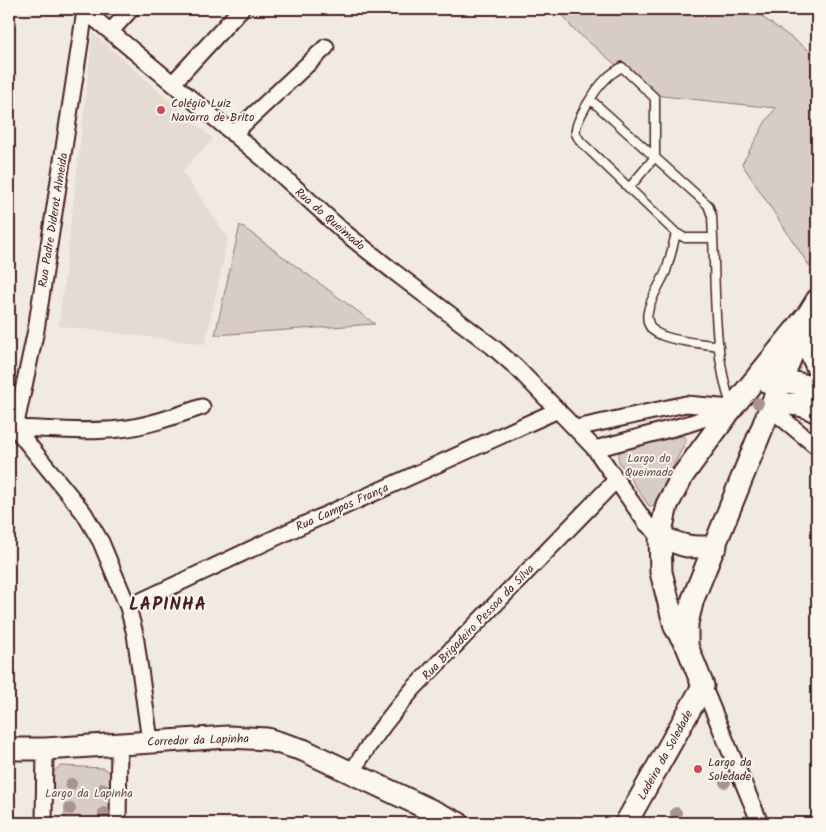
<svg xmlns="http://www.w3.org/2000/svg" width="826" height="832" font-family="Kalam,sans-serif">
	<rect width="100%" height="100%" fill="#f0eae0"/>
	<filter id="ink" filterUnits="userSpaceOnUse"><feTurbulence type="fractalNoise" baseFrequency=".02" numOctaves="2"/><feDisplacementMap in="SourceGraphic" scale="10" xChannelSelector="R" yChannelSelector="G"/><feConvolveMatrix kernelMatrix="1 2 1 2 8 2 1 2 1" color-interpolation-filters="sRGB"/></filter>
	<g filter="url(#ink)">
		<!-- built -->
		<path fill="#e4dbd2" d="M 93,33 L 213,139 L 182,171 L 228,238 L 205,344 L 59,326 Z"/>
		<!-- green -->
		<path fill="#d8ccc6" stroke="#917678" d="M 559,9 L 751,9 L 817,56 L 817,238 L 810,267 L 742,164 L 766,121 L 776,108 L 652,95 L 572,28 Z
			M 240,225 L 375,324 L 215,335 Z
			M 682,436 L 686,438 L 686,441 L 654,504 L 652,506 L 649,506 L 619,462 C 617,455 619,452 625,447 Z
			M 60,766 L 104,768 L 113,775 L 112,823 L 65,823 L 65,792 L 53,791 L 53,772 Z"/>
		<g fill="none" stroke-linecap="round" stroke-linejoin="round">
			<!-- lane casing -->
			<g stroke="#4a1f2b" stroke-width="11">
				<path id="lane" d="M 591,100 L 708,205 L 712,216 L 713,238 L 685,238 L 676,233 L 580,141 C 580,140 576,135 576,134 C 573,123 597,87 606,79 C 610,74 616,71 622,67 L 655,98 L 655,157 L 629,188
					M 676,233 C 673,246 670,259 666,271 C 659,289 631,323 661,335 C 677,342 701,343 719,346
					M 713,238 C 716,293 713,352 731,405"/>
			</g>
			<!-- street casing -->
			<g stroke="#4a1f2b" stroke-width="19">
				<path id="street" d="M 83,9 L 265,160 L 344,232 L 393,271 L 493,347 L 517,368 L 595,449 L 646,523 L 660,536
					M 85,11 L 36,330 L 15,428 C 50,429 85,433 120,429 C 148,426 175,416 202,407
					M 111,31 L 131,9
					M 173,83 L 241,9
					M 233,134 L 326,47
					M 771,409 L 817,447
					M 11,423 L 84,513 L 101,542 L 128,607 L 135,634 L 150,741
					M 576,428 L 686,404 L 732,408
					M 595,449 L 688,424 L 729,410
					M 128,607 L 294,529 L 558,410
					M 703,686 L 760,823
					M 351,773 C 370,742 390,715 414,688 L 616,480
					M 44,823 L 45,749
					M 118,823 L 119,743"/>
			</g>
			<!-- secondary casing -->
			<g stroke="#4a1f2b" stroke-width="25">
				<path id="secondary" d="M 808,324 C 806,340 810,352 817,367
					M 769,383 C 788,380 799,383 817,389
					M 771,409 C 787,401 802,403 817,412
					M 660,536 C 681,546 692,549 716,546
					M 687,646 L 687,623 L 693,599 L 799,337
					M 9,749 L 45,749 L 228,737 L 267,739 L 303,750 L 458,823
					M 626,823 L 703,686 L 687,646 L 675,627 L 661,572 L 660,536 L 667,505 L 683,475 L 732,408 L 809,313 L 817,300"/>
			</g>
			<!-- lane -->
			<use href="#lane" stroke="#fbf7ec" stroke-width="8"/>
			<!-- street -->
			<use href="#street" stroke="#fbf7ec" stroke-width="15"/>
			<!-- secondary -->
			<use href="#secondary" stroke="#fbf7ec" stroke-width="21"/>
		</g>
		<!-- trees -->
		<g fill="#a89292">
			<circle cx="758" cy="403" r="6"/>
			<circle cx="725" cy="782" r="6"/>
			<circle cx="71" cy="784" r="6"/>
			<circle cx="103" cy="789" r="6"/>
			<circle cx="70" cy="809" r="6"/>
			<circle cx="104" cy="813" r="6"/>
			<circle cx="676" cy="813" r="6"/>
		</g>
	</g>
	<!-- markers -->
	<g fill="#d1495b" stroke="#fbf7ec" stroke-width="2">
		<circle cx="161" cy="110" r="5"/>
		<circle cx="698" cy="769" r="5"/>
	</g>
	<g text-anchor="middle" stroke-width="4" stroke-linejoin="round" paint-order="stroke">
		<!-- poi labels -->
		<g font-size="12" fill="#4a1f2b" stroke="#fbf7ec" text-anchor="start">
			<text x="171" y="107">Colégio Luiz<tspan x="171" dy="14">Navarro de Brito</tspan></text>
			<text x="708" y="766">Largo da<tspan x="708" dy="14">Soledade</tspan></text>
		</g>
		<!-- street labels -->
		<g font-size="12" fill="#4a1f2b" stroke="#fbf7ec">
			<text transform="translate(330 219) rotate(41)" y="4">Rua do Queimado</text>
			<text transform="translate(53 220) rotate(-81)" y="4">Rua Padre Diderot Almeida</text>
			<text transform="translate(342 507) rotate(-24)" y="4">Rua Campos França</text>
			<text transform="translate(478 622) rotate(-46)" y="4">Rua Brigadeiro Pessoa da Silva</text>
			<text transform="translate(198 740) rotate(-2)" y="4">Corredor da Lapinha</text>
			<text transform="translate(665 755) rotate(-61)" y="4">Ladeira da Soledade</text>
		</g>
		<!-- park labels -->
		<g font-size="12" fill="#6e4a52" stroke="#fbf7ec">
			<text x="649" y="462">Largo do<tspan x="649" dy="14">Queimado</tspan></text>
			<text x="89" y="797">Largo da Lapinha</text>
		</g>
		<!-- district labels -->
		<g font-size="18" font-weight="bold" letter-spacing="1" fill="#4a1f2b" stroke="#fbf7ec">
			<text x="168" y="610">LAPINHA</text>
		</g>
	</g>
	<!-- margin -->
	<rect width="826" height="832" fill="none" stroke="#fbf7ec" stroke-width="30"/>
	<rect x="15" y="15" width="796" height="802" fill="none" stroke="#4a1f2b" stroke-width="2" filter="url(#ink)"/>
</svg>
